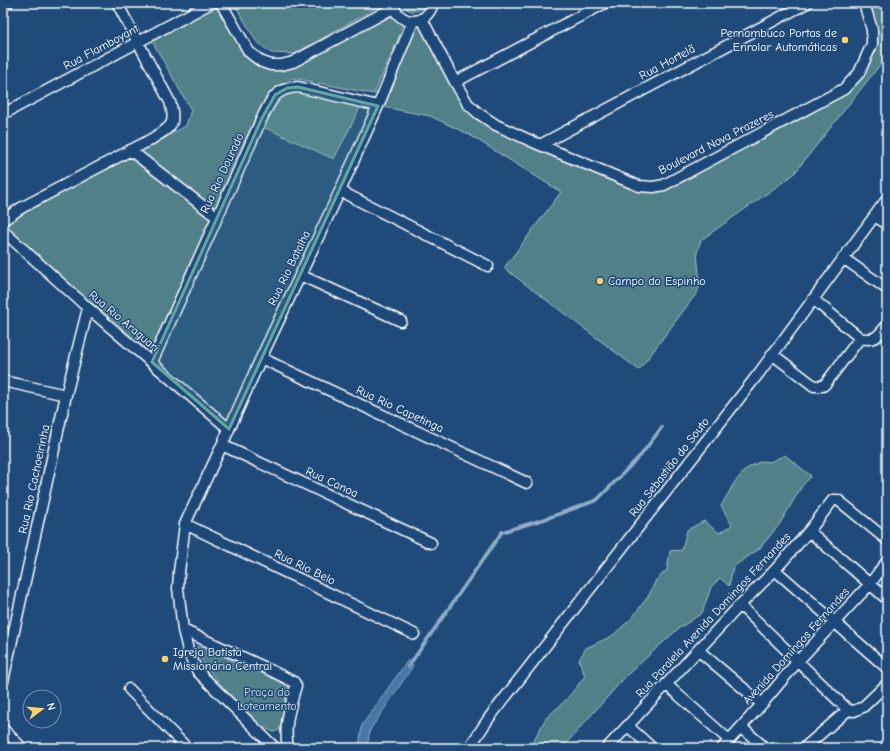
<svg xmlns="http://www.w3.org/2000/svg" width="890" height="751" font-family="'Comic Neue',sans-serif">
	<rect width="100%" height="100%" fill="#1f4a7a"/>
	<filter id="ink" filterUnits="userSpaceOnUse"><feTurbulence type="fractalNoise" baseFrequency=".025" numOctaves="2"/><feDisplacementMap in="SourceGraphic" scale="8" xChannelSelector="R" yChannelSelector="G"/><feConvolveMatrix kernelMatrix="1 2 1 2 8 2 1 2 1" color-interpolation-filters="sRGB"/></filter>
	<g filter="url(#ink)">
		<!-- green -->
		<path fill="#518089" stroke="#a8c0c4" d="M 234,3 L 385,3 L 294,54 L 271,53 L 256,41 Z
			M 402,3 L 425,3 C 420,14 407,14 402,3 Z
			M 864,3 L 887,3 L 887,56 L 793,175 L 701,240 L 697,252 L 700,286 L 696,294 L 639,370 L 504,268 L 561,192 L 468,134 L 430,116 L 378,106 L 418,21 L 468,104 L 496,125 L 653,187 L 844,89 L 872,44 Z
			M 217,4 L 263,68 L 291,67 L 384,17 L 393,17 L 402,24 L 402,30 L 374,94 L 293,78 L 277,89 L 287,88 L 363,102 L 334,159 L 259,125 L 215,212 L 137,151 L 186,126 L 191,110 L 152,41 Z
			M 130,150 L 217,217 L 152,362 L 3,229 L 3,220 Z
			M 785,455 L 811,476 L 802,486 L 779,525 L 759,549 L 733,567 L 729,586 L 720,578 L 711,587 L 702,613 L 678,629 L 627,675 L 562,748 L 532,748 L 531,745 L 546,718 L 567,699 L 585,676 L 579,660 L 586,648 L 612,636 L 632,618 L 649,595 L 656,580 L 667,570 L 670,551 L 682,550 L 687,530 L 704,521 L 719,533 L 732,525 L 721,506 L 734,483 L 746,469 L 761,461 L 770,462 Z
			M 199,646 L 293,686 L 294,689 L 279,730 L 274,732 C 269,730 264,728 260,725 C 247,713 197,663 196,647 Z"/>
		<!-- water -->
		<path fill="#4777a3" stroke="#91adc8" d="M 408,660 L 413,666 L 370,730 L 367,748 L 359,748 L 362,725 Z"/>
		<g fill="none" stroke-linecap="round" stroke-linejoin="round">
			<!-- stream -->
			<path stroke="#91adc8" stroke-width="3.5" d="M 408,667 L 502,532 L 545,519 L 597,500 L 641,455 L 662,427"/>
			<!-- minor casing -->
			<g stroke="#fff" stroke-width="13">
				<path id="minor" d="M 221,3 L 249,52 L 262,62 L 271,65 L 281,65 L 293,62 L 393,8
					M 392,3 C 399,27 427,27 433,3
					M 3,6 L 8,3
					M 422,19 L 455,82 L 468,104 L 478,113 L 496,125 L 540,145 L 639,186 L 653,187 L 664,185 L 844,89 L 859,73 L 872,44 L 872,30 L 864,3
					M 455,82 L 605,3
					M 3,114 L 211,3
					M 540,145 L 807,3
					M 130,150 L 217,217
					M 340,191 L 488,266
					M 875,216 L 887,224
					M 3,220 L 21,208 L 150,140 C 170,127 177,127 170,102 L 117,3
					M 3,231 L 88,308 L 229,429
					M 843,258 L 887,289
					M 300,275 L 401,321
					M 813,299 L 860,338 C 875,342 879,335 887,325
					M 772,354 L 814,386 L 823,386 L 826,383 L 860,338
					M 261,358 L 527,483
					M 152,362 L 262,118 C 271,99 276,88 298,87 L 378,106
					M 3,381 L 66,395
					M 222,445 L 431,543
					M 185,524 L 414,634
					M 809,531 L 887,599
					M 775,570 L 887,668
					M 740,605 L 848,710 L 854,711 L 863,707 L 887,684
					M 183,630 L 266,668 L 294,682 L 296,686 L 295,689 C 289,711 284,726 288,748
					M 698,650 L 762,704
					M 3,681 L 66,395 L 88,308
					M 666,684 L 729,740
					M 129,689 L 187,748
					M 628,726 L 652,748
					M 741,727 L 765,748
					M 3,729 L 22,748
					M 275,748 L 198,672 L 189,654 L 183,630 L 178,588 L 179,572 L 185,524 L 222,445 L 261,358 L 340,191 L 378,106 L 413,21
					M 469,748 L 489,718 L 759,373 L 887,199
					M 607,748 L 740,605 L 775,570 L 809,531 L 833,500 L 838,500 L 887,540
					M 722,748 L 762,704 L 798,661 L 870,584 L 887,561
					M 804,748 L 848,710"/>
			</g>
			<!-- minor -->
			<use href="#minor" stroke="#1f4a7a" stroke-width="10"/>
		</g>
	</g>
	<!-- marked area -->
	<path fill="#63a6a1" fill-opacity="0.2" stroke="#63a6a1" stroke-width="3" stroke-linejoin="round" d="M 298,87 L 378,106 L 229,429 L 152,362 L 262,118 L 275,95 L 287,88 Z"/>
	<!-- markers -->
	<g fill="#ffd166" stroke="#1f4a7a" stroke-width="1.5">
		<circle cx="845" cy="40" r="4"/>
		<circle cx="600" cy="281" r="4"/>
		<circle cx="165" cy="659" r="4"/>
	</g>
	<g text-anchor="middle" stroke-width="3" stroke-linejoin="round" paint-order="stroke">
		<!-- poi labels -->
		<g font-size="12" fill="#fff" stroke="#1f4a7a" text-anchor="start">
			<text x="837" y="37" text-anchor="end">Pernambuco Portas de<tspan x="837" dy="14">Enrolar Automáticas</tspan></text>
			<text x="608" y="285">Campo do Espinho</text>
			<text x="173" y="656">Igreja Batista<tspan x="173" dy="14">Missionária Central</tspan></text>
		</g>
		<!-- street labels -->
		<g font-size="12" fill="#fff" stroke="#1f4a7a">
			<text transform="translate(101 47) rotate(-28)" y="4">Rua Flamboyant</text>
			<text transform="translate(667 62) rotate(-28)" y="4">Rua Hortelã</text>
			<text transform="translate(716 142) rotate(-27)" y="4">Boulevard Nova Prazeres</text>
			<text transform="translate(222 173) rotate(-65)" y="4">Rua Rio Dourado</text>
			<text transform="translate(289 268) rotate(-64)" y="4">Rua Rio Batalha</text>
			<text transform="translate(124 321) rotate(40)" y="4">Rua Rio Araguari</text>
			<text transform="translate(400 409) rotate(25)" y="4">Rua Rio Capetinga</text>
			<text transform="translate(669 467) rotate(-52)" y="4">Rua Sebastião do Souto</text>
			<text transform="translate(34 479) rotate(-78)" y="4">Rua Rio Cachoeirinha</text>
			<text transform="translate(332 482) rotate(25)" y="4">Rua Canoa</text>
			<text transform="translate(305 567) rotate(26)" y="4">Rua Rio Belo</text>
			<text transform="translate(713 615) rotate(-47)" y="4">Rua Paralela Avenida Domingos Fernandes</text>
			<text transform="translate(796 646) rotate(-48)" y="4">Avenida Domingos Fernandes</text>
		</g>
		<!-- park labels -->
		<g font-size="12" fill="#d4dfe2" stroke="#1f4a7a">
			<text x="267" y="696">Praça do<tspan x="267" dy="14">Loteamento</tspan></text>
		</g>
	</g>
	<!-- margin -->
	<rect width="890" height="751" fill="none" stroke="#1f4a7a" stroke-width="16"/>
	<rect x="8" y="8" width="874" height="735" fill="none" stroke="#fff" stroke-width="1.5" filter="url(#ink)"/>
	<!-- north arrow -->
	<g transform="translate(42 709) rotate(74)"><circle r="19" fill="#1f4a7a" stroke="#7992af"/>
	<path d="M0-3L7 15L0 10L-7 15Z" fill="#ffd166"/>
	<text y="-6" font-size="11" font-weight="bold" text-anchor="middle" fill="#ffffff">N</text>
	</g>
</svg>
